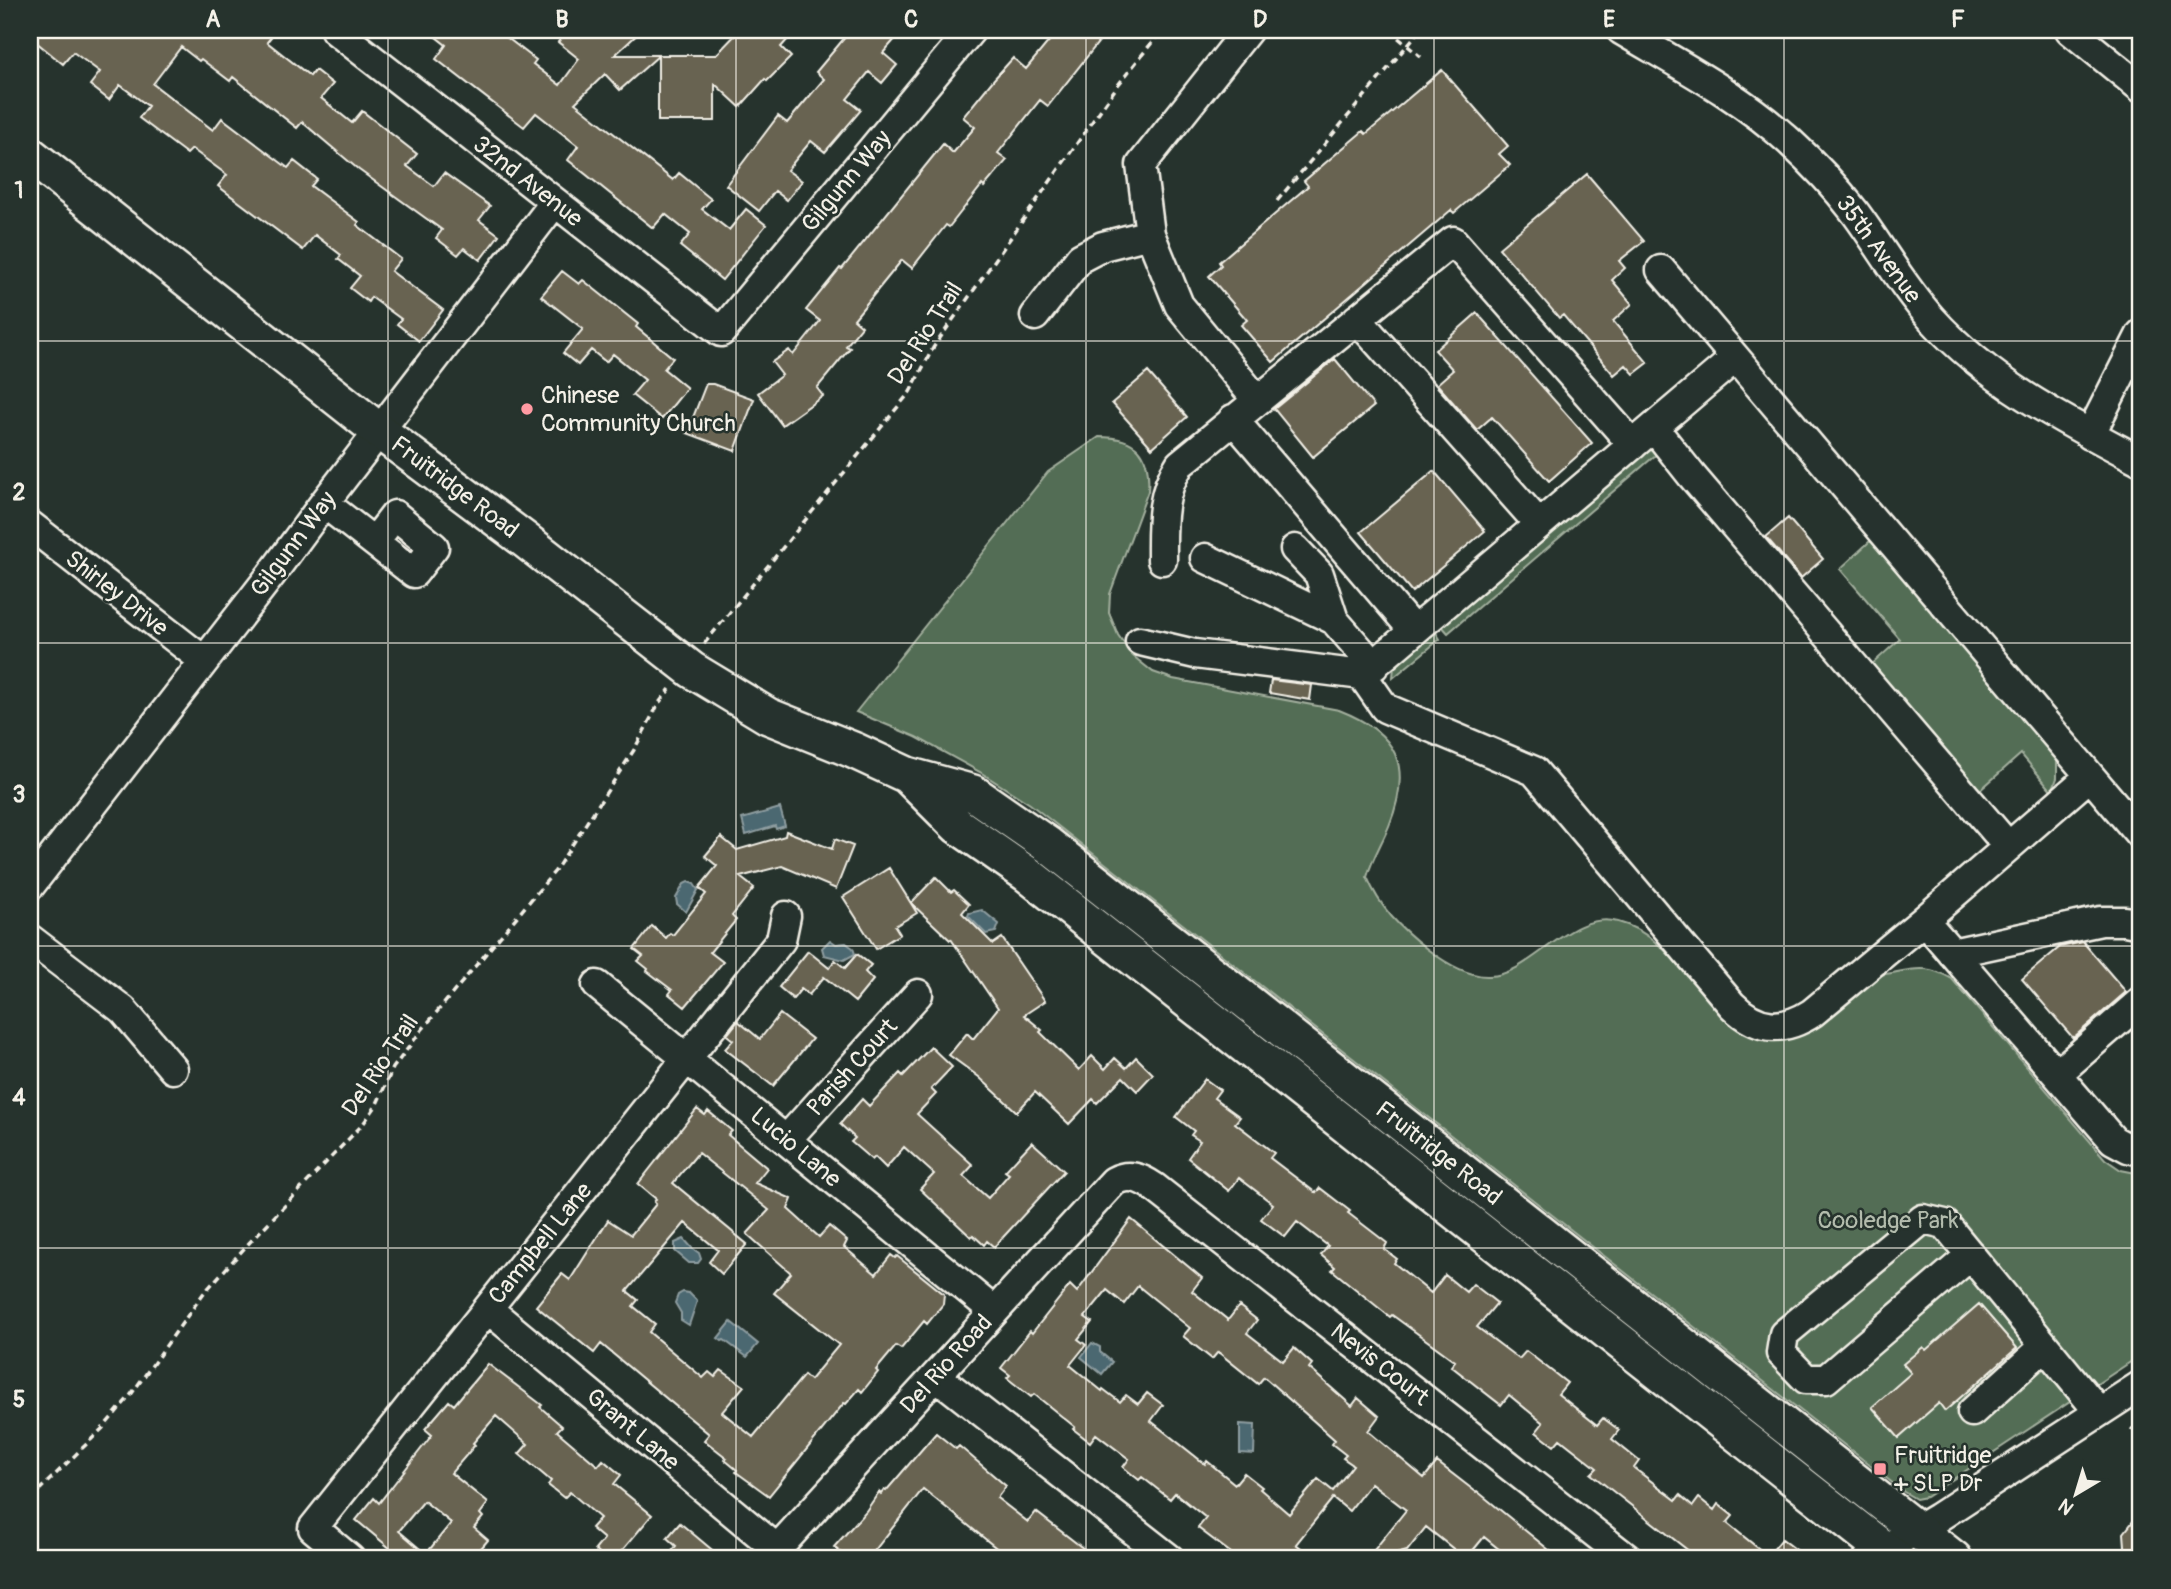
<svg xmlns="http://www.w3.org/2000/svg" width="2171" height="1589" font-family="Pangolin,sans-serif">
	<rect width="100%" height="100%" fill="#26332d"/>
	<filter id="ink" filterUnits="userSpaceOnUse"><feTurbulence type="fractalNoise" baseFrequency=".0143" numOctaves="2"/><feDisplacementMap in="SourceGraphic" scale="14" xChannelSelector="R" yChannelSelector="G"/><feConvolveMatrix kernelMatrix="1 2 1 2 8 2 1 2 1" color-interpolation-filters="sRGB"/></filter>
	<g filter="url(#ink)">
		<!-- green -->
		<path fill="#526d54" stroke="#a3af9e" stroke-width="2" d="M 1099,437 C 1137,437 1151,453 1148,491 L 1110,594 L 1109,613 L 1118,635 L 1133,656 L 1153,672 L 1173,679 L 1339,710 C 1398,733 1413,766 1389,826 C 1382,843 1372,859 1367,877 C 1380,908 1400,928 1427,949 C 1443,961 1468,977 1489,976 C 1533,975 1569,909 1618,922 C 1684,938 1710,1039 1775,1039 C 1824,1039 1841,998 1876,977 C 1882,973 1890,974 1897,972 C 1921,967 1931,967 1952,979 L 2105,1159 L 2121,1170 L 2141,1174 L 2141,1355 L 1926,1497 L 1916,1499 L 1904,1492 L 1030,804 L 980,772 L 916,737 L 856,712 L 1048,472 Z
			M 1651,444 L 1658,453 L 1448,633 L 1441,625 Z
			M 1880,541 L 2057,752 L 2057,778 L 2052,791 L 2021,754 L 1979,791 L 1870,666 L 1900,639 L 1840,569 L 1869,542 Z
			M 1435,631 L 1440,639 L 1393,678 L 1394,666 Z"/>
		<!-- water -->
		<path fill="#4b6771" stroke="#8f9ea1" stroke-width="2" d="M 780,808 L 785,826 L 776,829 L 775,826 L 746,835 L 742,819 Z
			M 688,882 L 694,884 L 698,890 L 686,912 L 677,904 L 676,898 L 684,884 Z
			M 982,910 L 999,924 L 996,932 L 986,934 L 968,916 L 969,913 Z
			M 830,940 L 836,944 L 846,943 L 853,948 L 855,954 L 844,960 L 824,955 L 822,948 Z
			M 684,1239 L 692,1248 L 699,1253 L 701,1259 L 698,1263 L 689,1263 L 675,1251 L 675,1243 Z
			M 683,1292 L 689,1293 L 697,1301 L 689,1325 L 681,1320 L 681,1313 L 675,1303 L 678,1295 Z
			M 731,1322 L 758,1344 L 747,1357 L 724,1340 L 722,1341 L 718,1338 Z
			M 1092,1343 L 1100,1347 L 1100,1352 L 1112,1362 L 1102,1374 L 1081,1357 Z
			M 1240,1424 L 1255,1425 L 1254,1454 L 1240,1453 Z"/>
		<!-- building -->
		<path fill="#686351" stroke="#f4f1e8" stroke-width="2" fill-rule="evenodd" d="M 30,30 L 262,30 L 271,37 L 267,42 L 310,76 L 315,70 L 333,84 L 321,98 L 352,123 L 362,111 L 417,154 L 407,166 L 434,186 L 444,173 L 490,206 L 479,220 L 499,235 L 480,260 L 464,248 L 458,255 L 436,238 L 442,230 L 359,170 L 302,122 L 297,128 L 233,77 L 230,81 L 201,59 L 199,61 L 181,47 L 153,84 L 213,130 L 222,118 L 288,168 L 294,161 L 317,179 L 311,186 L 359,222 L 357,225 L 401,259 L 391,271 L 443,310 L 419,341 L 397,324 L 401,319 L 371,297 L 368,302 L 350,288 L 360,276 L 338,259 L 341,255 L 315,235 L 303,250 L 218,186 L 227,175 L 192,149 L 187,154 L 139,118 L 148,106 L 120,85 L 109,100 L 90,85 L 100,72 L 73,52 L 63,64 L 30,37 Z
			M 427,30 L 497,30 L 536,60 L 533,64 L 560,85 L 579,59 L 558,42 L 568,30 L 642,30 L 615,55 L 716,55 L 740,30 L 796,30 L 781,47 L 791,57 L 767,81 L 765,79 L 740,107 L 715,84 L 715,121 L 658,121 L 658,56 L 620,90 L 605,74 L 575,103 L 673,180 L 679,173 L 711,199 L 702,209 L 729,230 L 746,209 L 766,225 L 722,280 L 680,246 L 690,234 L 665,214 L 653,228 L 568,160 L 578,146 L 536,113 L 524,127 L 436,59 L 446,45 Z
			M 851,30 L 903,30 L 883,53 L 897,65 L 882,83 L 869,72 L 847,99 L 861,110 L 825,152 L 811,141 L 787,170 L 802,181 L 787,200 L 775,191 L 759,211 L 726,185 L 778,116 L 787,123 L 824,79 L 816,72 Z
			M 1036,30 L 1108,30 L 1048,106 L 1040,100 L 998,153 L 1007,160 L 984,187 L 982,185 L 949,227 L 946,225 L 912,268 L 902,260 L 854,319 L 862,326 L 846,346 L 850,348 L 817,388 L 823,396 L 782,425 L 758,393 L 782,375 L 772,362 L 789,350 L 793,355 L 820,321 L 806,310 L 840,268 L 842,269 L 943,144 L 953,153 L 975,127 L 963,117 L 994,79 L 1013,58 L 1026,69 L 1050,40 Z
			M 1442,70 L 1508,146 L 1499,154 L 1510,165 L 1454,213 L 1451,210 L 1273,362 L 1241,325 L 1247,320 L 1209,276 L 1221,265 L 1219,262 L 1308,186 L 1304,181 L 1363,131 L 1366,134 Z
			M 1587,174 L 1644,241 L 1619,261 L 1625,268 L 1612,280 L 1632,304 L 1613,321 L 1648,363 L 1634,374 L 1626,365 L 1614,375 L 1563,315 L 1559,318 L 1499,248 Z
			M 562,271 L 579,284 L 583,280 L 638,324 L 636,327 L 673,358 L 664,369 L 687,388 L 662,419 L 632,395 L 645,380 L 613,354 L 606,362 L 591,350 L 578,365 L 563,353 L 583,329 L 541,296 Z
			M 1477,313 L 1592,443 L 1549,481 L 1492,417 L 1477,430 L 1437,384 L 1453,370 L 1435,350 Z
			M 1335,359 L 1374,406 L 1313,457 L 1274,409 Z
			M 1148,372 L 1187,417 L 1152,448 L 1112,403 Z
			M 706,384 L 713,384 L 754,399 L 735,451 L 687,433 Z
			M 1434,471 L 1485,531 L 1412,592 L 1361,532 Z
			M 1788,518 L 1823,559 L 1801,578 L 1766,537 Z
			M 1271,680 L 1312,685 L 1310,700 L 1269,693 Z
			M 786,831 L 832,849 L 835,839 L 853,846 L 836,889 L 782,866 L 740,877 L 754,888 L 732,916 L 736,920 L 710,952 L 723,962 L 685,1007 L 669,994 L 672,990 L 647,971 L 648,969 L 638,961 L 643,956 L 634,949 L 652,926 L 666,938 L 670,933 L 673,935 L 706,894 L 699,888 L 717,866 L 705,856 L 721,837 L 737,850 L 785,836 Z
			M 889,868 L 917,913 L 895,926 L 900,934 L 876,949 L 843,897 Z
			M 936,877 L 951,892 L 954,890 L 969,904 L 962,913 L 993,944 L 1002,938 L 1045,1001 L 1024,1015 L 1042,1030 L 1040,1032 L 1079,1070 L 1092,1056 L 1105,1069 L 1115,1058 L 1126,1068 L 1136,1057 L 1153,1074 L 1137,1091 L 1123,1077 L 1097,1103 L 1093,1099 L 1069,1124 L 1035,1092 L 1017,1112 L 979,1077 L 949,1055 L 967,1033 L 973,1039 L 998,1008 L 951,939 L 950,940 L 911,903 Z
			M 2083,942 L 2126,992 L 2073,1038 L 2022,979 L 2060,947 Z
			M 808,951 L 829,968 L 835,960 L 845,968 L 857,954 L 871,965 L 865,972 L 873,980 L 855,1002 L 824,977 L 809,995 L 801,989 L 793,999 L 779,987 Z
			M 780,1014 L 812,1039 L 773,1086 L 725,1049 L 733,1040 L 727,1035 L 738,1021 L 760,1039 Z
			M 931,1047 L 952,1067 L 931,1089 L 936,1094 L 917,1114 L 973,1165 L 963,1176 L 988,1198 L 1009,1174 L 1005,1171 L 1032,1142 L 1064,1171 L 994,1247 L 987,1241 L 984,1245 L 973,1235 L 971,1237 L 920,1189 L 934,1174 L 904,1147 L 886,1168 L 875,1157 L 872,1160 L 851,1142 L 855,1138 L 840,1124 L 862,1099 L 869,1106 L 900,1073 L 903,1076 Z
			M 1205,1079 L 1220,1090 L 1214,1098 L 1240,1117 L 1235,1123 L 1274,1153 L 1270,1158 L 1316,1193 L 1320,1188 L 1350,1211 L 1348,1213 L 1387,1243 L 1384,1249 L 1397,1259 L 1394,1263 L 1431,1293 L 1445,1275 L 1466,1292 L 1473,1284 L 1497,1303 L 1477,1327 L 1519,1359 L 1526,1351 L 1567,1383 L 1558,1394 L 1597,1425 L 1603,1418 L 1619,1430 L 1612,1439 L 1639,1461 L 1634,1468 L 1676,1500 L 1680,1495 L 1693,1506 L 1699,1498 L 1714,1510 L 1718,1504 L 1733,1516 L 1727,1523 L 1768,1556 L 1782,1539 L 1808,1559 L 1699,1559 L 1591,1474 L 1597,1468 L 1560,1439 L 1554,1446 L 1536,1432 L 1543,1423 L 1509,1395 L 1501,1405 L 1451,1366 L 1455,1361 L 1392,1315 L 1390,1317 L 1332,1270 L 1335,1267 L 1321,1255 L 1328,1246 L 1297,1222 L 1285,1237 L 1261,1219 L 1273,1204 L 1239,1178 L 1229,1191 L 1188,1158 L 1200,1141 L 1191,1135 L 1194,1131 L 1176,1117 Z
			M 697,1109 L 705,1115 L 708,1111 L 732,1131 L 728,1135 L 767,1168 L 755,1183 L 792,1199 L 788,1209 L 819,1237 L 829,1226 L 847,1241 L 844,1247 L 876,1274 L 891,1255 L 895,1258 L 897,1256 L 944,1294 L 943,1304 L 927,1324 L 924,1321 L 901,1349 L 896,1346 L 876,1370 L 878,1372 L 862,1392 L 859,1389 L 846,1404 L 844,1403 L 769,1496 L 736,1472 L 737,1470 L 725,1460 L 727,1458 L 704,1440 L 709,1434 L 601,1344 L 594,1353 L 536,1306 L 562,1274 L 570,1280 L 608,1220 L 631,1235 L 656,1204 L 654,1202 L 656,1199 L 638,1184 ZM 698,1153 L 769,1210 L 747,1234 L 791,1273 L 774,1293 L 839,1345 L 810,1380 L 804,1375 L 753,1437 L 722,1412 L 744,1386 L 721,1370 L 715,1377 L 709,1372 L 703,1378 L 649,1332 L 655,1324 L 633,1306 L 638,1300 L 627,1291 L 685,1223 L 718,1250 L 709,1262 L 722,1274 L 747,1244 L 673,1183 Z
			M 1131,1219 L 1202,1278 L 1192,1291 L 1228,1320 L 1239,1306 L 1257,1320 L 1247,1333 L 1283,1361 L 1294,1348 L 1312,1364 L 1309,1368 L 1352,1406 L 1358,1398 L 1379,1416 L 1368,1431 L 1424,1478 L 1437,1462 L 1476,1492 L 1477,1491 L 1560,1559 L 1511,1559 L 1484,1537 L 1466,1559 L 1426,1527 L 1407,1551 L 1378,1559 L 1367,1559 L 1406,1510 L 1371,1483 L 1349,1511 L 1333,1498 L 1296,1544 L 1315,1559 L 1239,1559 L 1198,1528 L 1206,1518 L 1175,1493 L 1170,1499 L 1142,1477 L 1139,1480 L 1123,1467 L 1129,1459 L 1096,1434 L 1090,1442 L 1073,1429 L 1075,1427 L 1034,1394 L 1031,1397 L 1007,1378 L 1010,1375 L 1001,1368 L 1030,1331 L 1032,1333 L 1070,1285 L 1077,1292 ZM 1138,1286 L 1190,1328 L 1183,1336 L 1212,1359 L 1218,1352 L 1258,1384 L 1264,1377 L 1335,1440 L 1332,1444 L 1346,1455 L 1343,1458 L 1353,1465 L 1333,1491 L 1318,1479 L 1289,1514 L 1260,1489 L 1262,1487 L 1244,1473 L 1235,1484 L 1207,1461 L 1205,1464 L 1151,1421 L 1163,1405 L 1147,1393 L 1138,1404 L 1126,1395 L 1120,1402 L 1103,1389 L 1102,1391 L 1070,1365 L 1086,1345 L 1078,1339 L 1092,1322 L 1085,1317 L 1107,1290 L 1124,1304 Z
			M 1979,1304 L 2017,1348 L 1945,1411 L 1939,1403 L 1899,1438 L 1872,1407 L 1911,1373 L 1903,1364 L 1923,1347 L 1926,1350 Z
			M 488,1364 L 542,1405 L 540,1407 L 562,1426 L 557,1431 L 598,1466 L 603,1460 L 621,1475 L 614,1484 L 652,1515 L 615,1559 L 605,1559 L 595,1550 L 604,1539 L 591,1528 L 600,1518 L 570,1492 L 564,1498 L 548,1485 L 551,1481 L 519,1454 L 528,1444 L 496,1416 L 473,1443 L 475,1445 L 451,1473 L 488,1503 L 480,1514 L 483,1517 L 474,1528 L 488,1540 L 472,1559 L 403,1559 L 356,1520 L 374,1498 L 379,1503 L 432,1435 L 425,1429 L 449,1401 L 454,1405 ZM 424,1501 L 451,1523 L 426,1554 L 399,1531 Z
			M 936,1433 L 956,1449 L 959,1446 L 1006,1486 L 997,1498 L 1028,1522 L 1036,1512 L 1097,1559 L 1010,1559 L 923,1489 L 868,1559 L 848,1559 L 834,1547 L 866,1511 L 879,1492 L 881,1494 L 884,1490 L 886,1491 Z
			M 2141,1511 L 2141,1559 L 2126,1559 L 2124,1533 Z
			M 680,1523 L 723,1559 L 666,1559 L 676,1546 L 667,1538 Z"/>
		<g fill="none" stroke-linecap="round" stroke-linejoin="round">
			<!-- minor casing -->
			<g stroke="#f4f1e8" stroke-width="33">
				<path id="minor" d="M 335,30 L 721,332 L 971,30
					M 1248,30 L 1141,165 L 1150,234 L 1179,305 L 1257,400
					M 1621,30 C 1678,64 1740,96 1789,141 C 1813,163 1835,186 1854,211 C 1881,247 1902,286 1932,319 C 1990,383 2065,421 2141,461
					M 2070,30 L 2141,88
					M 1661,270 L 2141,836
					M 1035,316 L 1080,258 L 1103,246 L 1150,234
					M 1357,319 L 1539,524
					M 1233,419 L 1414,631
					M 1654,428 L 1692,476 L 2008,846
					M 2090,435 L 2141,334
					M 324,503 L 414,573 L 434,547 L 395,515 L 374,542
					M 30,525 L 203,660
					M 1295,549 L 1319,574 L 1334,620
					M 1205,558 L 1334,620 L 1374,666
					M 1162,560 C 1162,526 1160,494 1180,464 L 1453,241 L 1633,445
					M 1140,641 L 1195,654 L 1362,675 L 1735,358
					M 1362,675 L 1385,708 L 1534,771 L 1732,1005 C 1757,1030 1783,1032 1812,1013 L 1924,920 L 2090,776
					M 30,886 L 271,575 L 324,503 L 555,202
					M 1924,920 L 2113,1140 L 2128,1148 L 2141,1151
					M 30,939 L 123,1010 L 173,1069
					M 1952,953 L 2101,921 L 2125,921 L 2141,924
					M 597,985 L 994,1311
					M 2057,1074 L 2141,1001
					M 787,1139 L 918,994
					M 1971,1255 L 1826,1379 L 1806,1379 L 1781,1353 L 1784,1334 L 1923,1219 L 1945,1224 L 2099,1412
					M 488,1309 L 777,1549
					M 936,1376 L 1170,1559
					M 1972,1412 L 2045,1346
					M 350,1559 L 313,1528 L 781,940 L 786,916
					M 768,1559 L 1114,1181 C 1129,1173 1141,1178 1154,1187 L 1628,1559
					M 1868,1559 L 1937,1518 L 2141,1385"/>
			</g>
			<!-- major casing -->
			<g stroke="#f4f1e8" stroke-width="40">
				<path id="major" d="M 30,155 L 379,431 L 525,540 L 692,670 L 768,716 L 853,750 L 907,775 L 973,793 L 1048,845 L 1954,1559
					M 909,777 L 958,826 L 1027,874 L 1896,1559"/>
			</g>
			<!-- path -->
			<path stroke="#f4f1e8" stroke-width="3.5" stroke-dasharray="7 5" stroke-linecap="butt" d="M 1389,30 L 1421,57
				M 1277,201 L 1420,30
				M 704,644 L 910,392 L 933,348 L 1118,85 L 1162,30
				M 2131,1428 L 2141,1436
				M 30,1499 L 102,1429 L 130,1396 L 203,1294 L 249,1243 L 363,1124 L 376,1106 L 393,1068 L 421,1031 L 555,871 L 634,750 L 659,703 L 670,689"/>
			<!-- minor -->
			<use href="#minor" stroke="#26332d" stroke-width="28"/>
			<!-- major -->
			<use href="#major" stroke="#26332d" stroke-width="35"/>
		</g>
	</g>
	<!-- grid -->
	<path fill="none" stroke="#f4f1e8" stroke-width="2" stroke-opacity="0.55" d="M 388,30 L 388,1559M 736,30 L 736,1559M 1086,30 L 1086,1559M 1434,30 L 1434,1559M 1784,30 L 1784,1559M 30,341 L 2141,341M 30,643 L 2141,643M 30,946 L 2141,946M 30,1248 L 2141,1248"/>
	<!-- markers -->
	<g fill="#ff9aa2" stroke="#26332d" stroke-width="2.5">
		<circle cx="527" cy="409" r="7"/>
		<rect x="1873" y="1462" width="14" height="14" rx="3.5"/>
	</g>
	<g text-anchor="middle" stroke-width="5" stroke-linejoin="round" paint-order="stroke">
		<!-- street labels -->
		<g font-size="24" fill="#f4f1e8" stroke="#26332d">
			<text transform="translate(528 181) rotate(38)" y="8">32nd Avenue</text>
			<text transform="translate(846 181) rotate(-50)" y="8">Gilgunn Way</text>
			<text transform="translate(1879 249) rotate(54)" y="8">35th Avenue</text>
			<text transform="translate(925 333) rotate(-57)" y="8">Del Rio Trail</text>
			<text transform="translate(455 487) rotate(37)" y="8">Fruitridge Road</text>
			<text transform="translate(293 544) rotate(-53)" y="8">Gilgunn Way</text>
			<text transform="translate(117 593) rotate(38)" y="8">Shirley Drive</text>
			<text transform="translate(380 1065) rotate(-56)" y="8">Del Rio Trail</text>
			<text transform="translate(852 1067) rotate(-48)" y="8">Parish Court</text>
			<text transform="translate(796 1147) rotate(40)" y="8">Lucio Lane</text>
			<text transform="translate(1439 1153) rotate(38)" y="8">Fruitridge Road</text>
			<text transform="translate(540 1243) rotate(-51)" y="8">Campbell Lane</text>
			<text transform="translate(946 1364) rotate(-48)" y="8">Del Rio Road</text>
			<text transform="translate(1380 1364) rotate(38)" y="8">Nevis Court</text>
			<text transform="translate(633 1429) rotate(40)" y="8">Grant Lane</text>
		</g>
		<!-- poi labels -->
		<g font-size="24" fill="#f4f1e8" stroke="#26332d" text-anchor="start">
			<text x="541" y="403">Chinese<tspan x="541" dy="28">Community Church</tspan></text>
			<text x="1894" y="1463">Fruitridge<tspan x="1894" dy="28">+ SLP Dr</tspan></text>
		</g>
		<!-- park labels -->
		<g font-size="24" fill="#b3bcad" stroke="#26332d">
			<text x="1888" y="1228">Cooledge Park</text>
		</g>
	</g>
	<!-- margin -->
	<rect width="2171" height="1589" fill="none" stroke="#26332d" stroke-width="77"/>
	<!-- north arrow -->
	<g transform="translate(2076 1494) rotate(218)" stroke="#26332d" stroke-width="5" paint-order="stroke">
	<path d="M0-5L12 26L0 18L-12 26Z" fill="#f4f1e8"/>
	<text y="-10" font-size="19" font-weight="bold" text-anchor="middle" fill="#f4f1e8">N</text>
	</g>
	<rect x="38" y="38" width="2094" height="1512" fill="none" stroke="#f4f1e8" stroke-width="2.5"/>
	<g font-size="23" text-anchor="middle" font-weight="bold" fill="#f4f1e8">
		<text x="213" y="27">A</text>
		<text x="562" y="27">B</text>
		<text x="911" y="27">C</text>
		<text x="1260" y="27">D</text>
		<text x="1609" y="27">E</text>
		<text x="1958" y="27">F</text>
		<text x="19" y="198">1</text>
		<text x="19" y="500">2</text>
		<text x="19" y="802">3</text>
		<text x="19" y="1105">4</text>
		<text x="19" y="1407">5</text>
	</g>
</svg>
